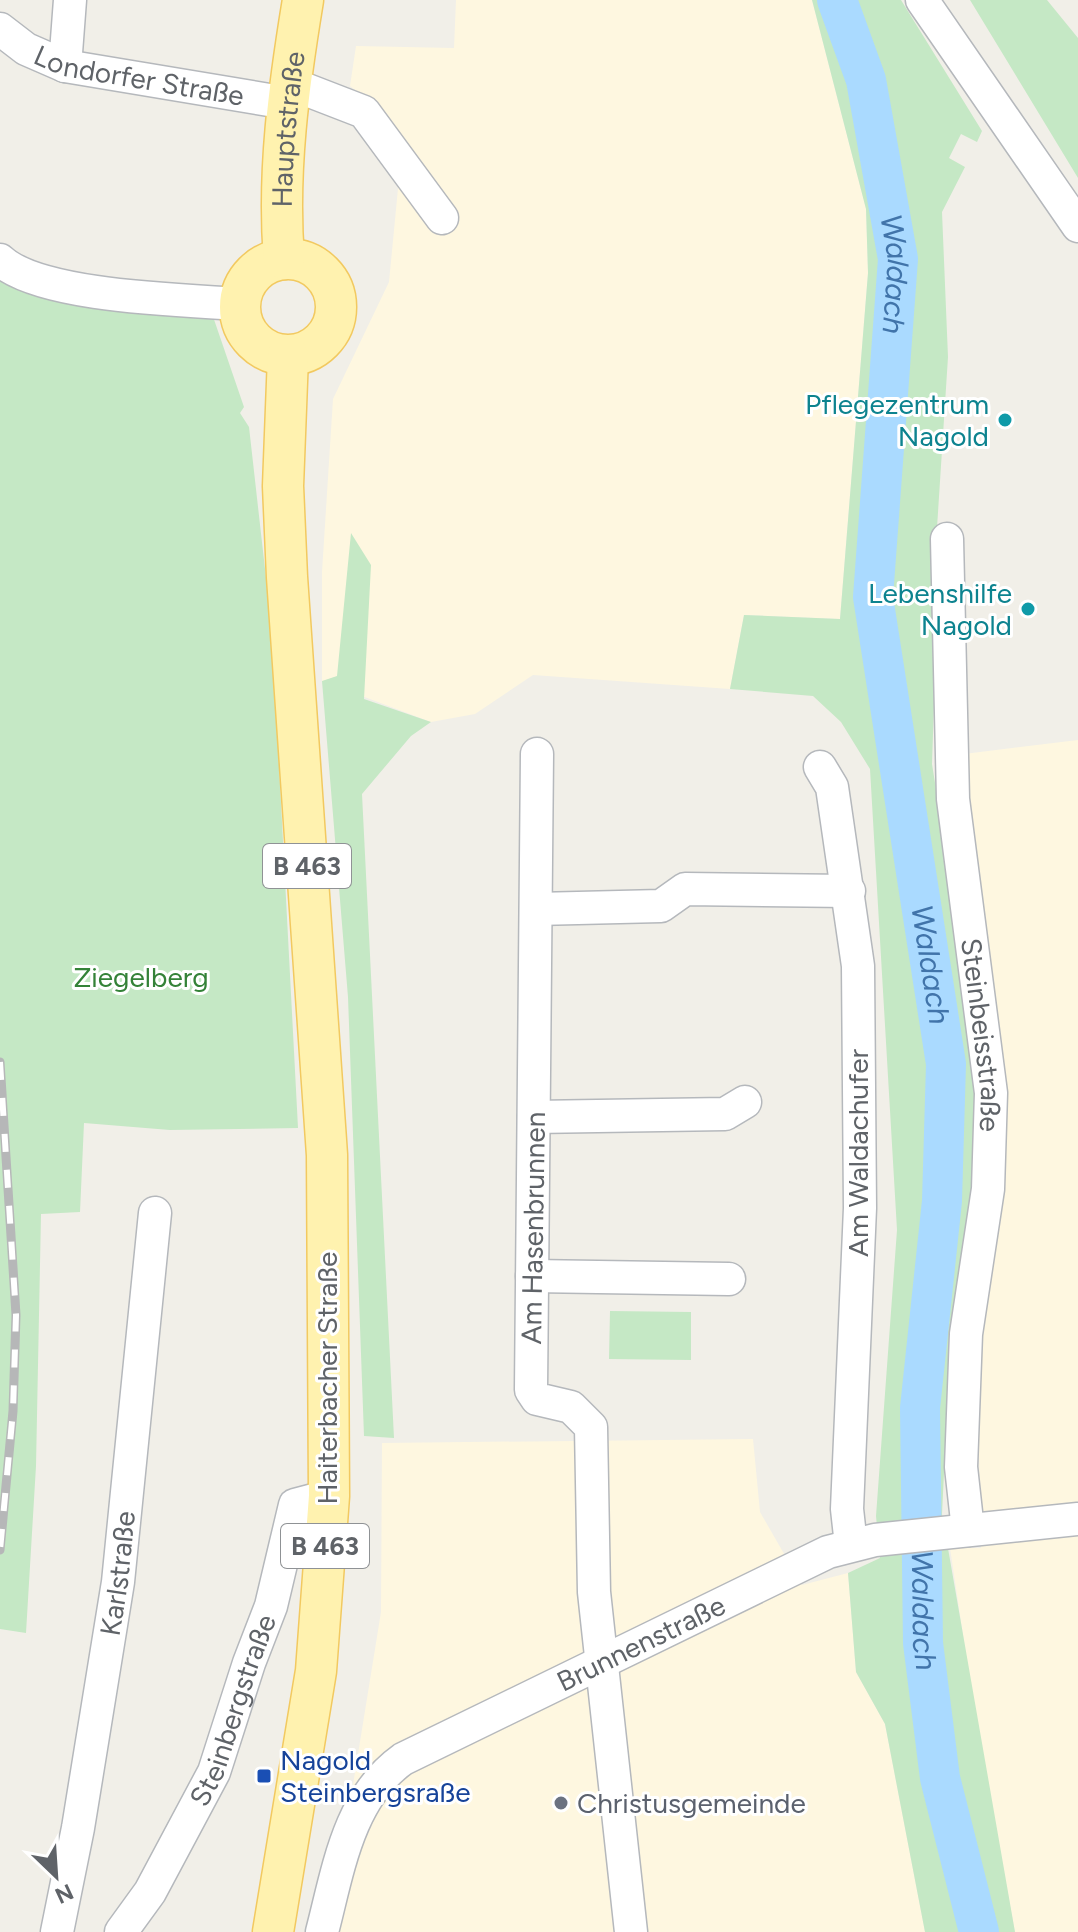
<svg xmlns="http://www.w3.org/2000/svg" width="1078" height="1932" font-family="Figtree,sans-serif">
	<rect width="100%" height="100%" fill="#f1efe8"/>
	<!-- commercial -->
	<path fill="#fef7e0" d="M 456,0 L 812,0 L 866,209 L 868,273 L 840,619 L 744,615 L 730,689 L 533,675 L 475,714 L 431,722 L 322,681 L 322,572 L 333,399 L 389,282 L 402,147 L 387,115 L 350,86 L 356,46 L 454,48 Z
		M 1078,740 L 1078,1932 L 1015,1932 L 974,1709 L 950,1548 L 981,1548 L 964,754 Z
		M 753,1439 L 760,1512 L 802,1585 L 848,1573 L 856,1672 L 885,1724 L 925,1932 L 312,1932 L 352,1791 L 381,1612 L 382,1443 Z"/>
	<!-- green -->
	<path fill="#c5e8c5" d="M 812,0 L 901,0 L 982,131 L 977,142 L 961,134 L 949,158 L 965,167 L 942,212 L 948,357 L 933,590 L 936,644 L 932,764 L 965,971 L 976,1090 L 973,1205 L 947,1411 L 942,1514 L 1015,1932 L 925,1932 L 885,1724 L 856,1672 L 848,1573 L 880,1558 L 876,1516 L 897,1230 L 870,769 L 841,722 L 813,696 L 730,689 L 744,615 L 840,619 L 868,273 L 866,209 Z
		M 970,0 L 1047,0 L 1078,38 L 1078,178 Z
		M 0,260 L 208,302 L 244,407 L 240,413 L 249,427 L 272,631 L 298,1128 L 170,1130 L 84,1123 L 80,1212 L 41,1214 L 36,1466 L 26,1633 L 0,1629 Z
		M 351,533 L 371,565 L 364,699 L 431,722 L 411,736 L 362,794 L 394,1438 L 364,1436 L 348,997 L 322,681 L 337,676 Z
		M 610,1311 L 691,1312 L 691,1360 L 609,1359 Z"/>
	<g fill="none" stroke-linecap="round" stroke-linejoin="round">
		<!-- river -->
		<path stroke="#aadaff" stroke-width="40" id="s1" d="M 837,0 L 866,80 L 898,259 L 873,597 L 946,1064 L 942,1201 L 920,1408 L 923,1643 L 940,1778 L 979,1932"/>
		<!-- minor casing -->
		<g stroke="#b5b8bc" stroke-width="35">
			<g id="minor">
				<path d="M 922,0 L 1078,226"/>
				<path id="s2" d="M 0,29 L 26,49 L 65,66 L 287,103"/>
				<path d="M 65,66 L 70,0"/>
				<path d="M 289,83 L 364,112 L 442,218"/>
				<path d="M 0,260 C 40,297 183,300 240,304"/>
				<path id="s3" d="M 947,539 L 953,799 L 991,1093 L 988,1189 L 966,1334 L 961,1467 L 968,1530"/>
				<path d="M 537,754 L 531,1390 L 537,1399 L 571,1407 L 591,1427 L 594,1592 L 631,1932"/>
				<path d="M 820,767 L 832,787 L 858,966 L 860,1208 L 847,1509 L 851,1545"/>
				<path d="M 536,909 L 661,906 L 685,889 L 849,891"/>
				<path d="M 534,1117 L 725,1114 L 745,1102"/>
				<path d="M 532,1276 L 729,1279"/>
				<path id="s4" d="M 57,1932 L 78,1828 L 118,1582 L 155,1213"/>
				<path id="s5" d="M 121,1932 L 150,1892 L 214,1772 L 249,1663 L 271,1606 L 295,1505 L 329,1496"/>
				<path id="s6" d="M 322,1932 C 338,1871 348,1798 403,1759 L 828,1552 L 875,1540 L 1078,1519"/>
			</g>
		</g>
		<!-- major casing -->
		<g stroke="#f2c960" stroke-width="43">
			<g id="major">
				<circle cx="288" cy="307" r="48"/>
				<path id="s7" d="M 284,259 C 277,172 289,85 303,0"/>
				<path d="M 273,1932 L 316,1671 L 329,1496 L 327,1155 L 287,577 L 283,486 L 288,356"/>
			</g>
		</g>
		<!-- minor -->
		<use href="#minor" stroke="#fff" stroke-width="32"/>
		<!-- major -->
		<use href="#major" stroke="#fff2af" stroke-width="40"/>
		<!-- rail casing -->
		<g stroke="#b6b7b8" stroke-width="9">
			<path id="rail" d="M 0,1062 L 16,1315 L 13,1411 L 0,1550"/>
		</g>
		<!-- rail -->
		<use href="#rail" stroke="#fff" stroke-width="6" stroke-dasharray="18" stroke-linecap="butt"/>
	</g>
	<!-- markers -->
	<g fill="#0f9aa8" stroke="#fff" stroke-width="3">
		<circle cx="1005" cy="420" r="8"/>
		<circle cx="1028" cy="609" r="8"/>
	</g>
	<rect fill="#1a4fb4" stroke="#fff" stroke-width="3" x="256" y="1768" width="16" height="16" rx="4"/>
	<circle fill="#6b7280" stroke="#fff" stroke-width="3" cx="561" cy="1803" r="8"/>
	<g text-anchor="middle" stroke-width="6" stroke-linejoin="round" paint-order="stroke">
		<!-- shield labels -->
		<g fill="#fff" stroke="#8f9295" stroke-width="2">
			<rect x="263" y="844" width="88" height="44" rx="6"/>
			<rect x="281" y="1524" width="88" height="44" rx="6"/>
		</g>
		<g font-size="26" font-weight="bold" fill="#5f6368">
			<text x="307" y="875">B 463</text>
			<text x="325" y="1555">B 463</text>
		</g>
		<!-- street labels -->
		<g font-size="28" fill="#5f6368" stroke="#fff">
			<text dy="10" stroke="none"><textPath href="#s2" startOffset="150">Londorfer Straße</textPath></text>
			<text dy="10" stroke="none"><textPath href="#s7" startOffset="130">Hauptstraße</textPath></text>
			<text dy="10" stroke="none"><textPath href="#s3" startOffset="498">Steinbeisstraße</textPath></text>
			<text transform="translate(858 1153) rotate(-90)" y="10">Am Waldachufer</text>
			<text transform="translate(533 1228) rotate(-89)" y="10">Am Hasenbrunnen</text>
			<text transform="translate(327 1378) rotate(-90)" y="10">Haiterbacher Straße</text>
			<text dy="10" stroke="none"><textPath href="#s4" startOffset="364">Karlstraße</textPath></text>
			<text dy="10" stroke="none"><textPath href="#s6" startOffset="460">Brunnenstraße</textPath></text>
			<text dy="10" stroke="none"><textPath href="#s5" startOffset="250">Steinbergstraße</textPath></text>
		</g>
		<!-- culture labels -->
		<g font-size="28" fill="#0d838f" stroke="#fff" text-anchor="end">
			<text x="989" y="414">Pflegezentrum<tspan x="989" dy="32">Nagold</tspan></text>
			<text x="1012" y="603">Lebenshilfe<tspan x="1012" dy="32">Nagold</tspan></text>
		</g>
		<!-- park labels -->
		<g font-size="28" fill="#348238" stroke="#fff">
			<text x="141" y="987">Ziegelberg</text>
		</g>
		<!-- transit labels -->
		<g font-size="28" fill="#164399" stroke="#fff" text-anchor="start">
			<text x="280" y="1770">Nagold<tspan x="280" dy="32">Steinbergsraße</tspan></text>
		</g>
		<!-- worship labels -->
		<g font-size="28" fill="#5b616d" stroke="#fff" text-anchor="start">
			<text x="577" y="1813">Christusgemeinde</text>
		</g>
		<!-- water labels -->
		<g font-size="30" font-style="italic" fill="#4174aa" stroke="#fff">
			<text dy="10" stroke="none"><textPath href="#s1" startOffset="282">Waldach</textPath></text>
			<text dy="10" stroke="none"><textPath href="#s1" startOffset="978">Waldach</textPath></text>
			<text dy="10" stroke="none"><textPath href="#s1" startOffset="1626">Waldach</textPath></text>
		</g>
	</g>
	<!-- north arrow -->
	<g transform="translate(56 1876) rotate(155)" stroke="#ffffff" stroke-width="6" paint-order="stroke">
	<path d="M0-6L14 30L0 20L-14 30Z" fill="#5f6368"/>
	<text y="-12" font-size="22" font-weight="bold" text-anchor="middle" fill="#5f6368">N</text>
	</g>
</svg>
